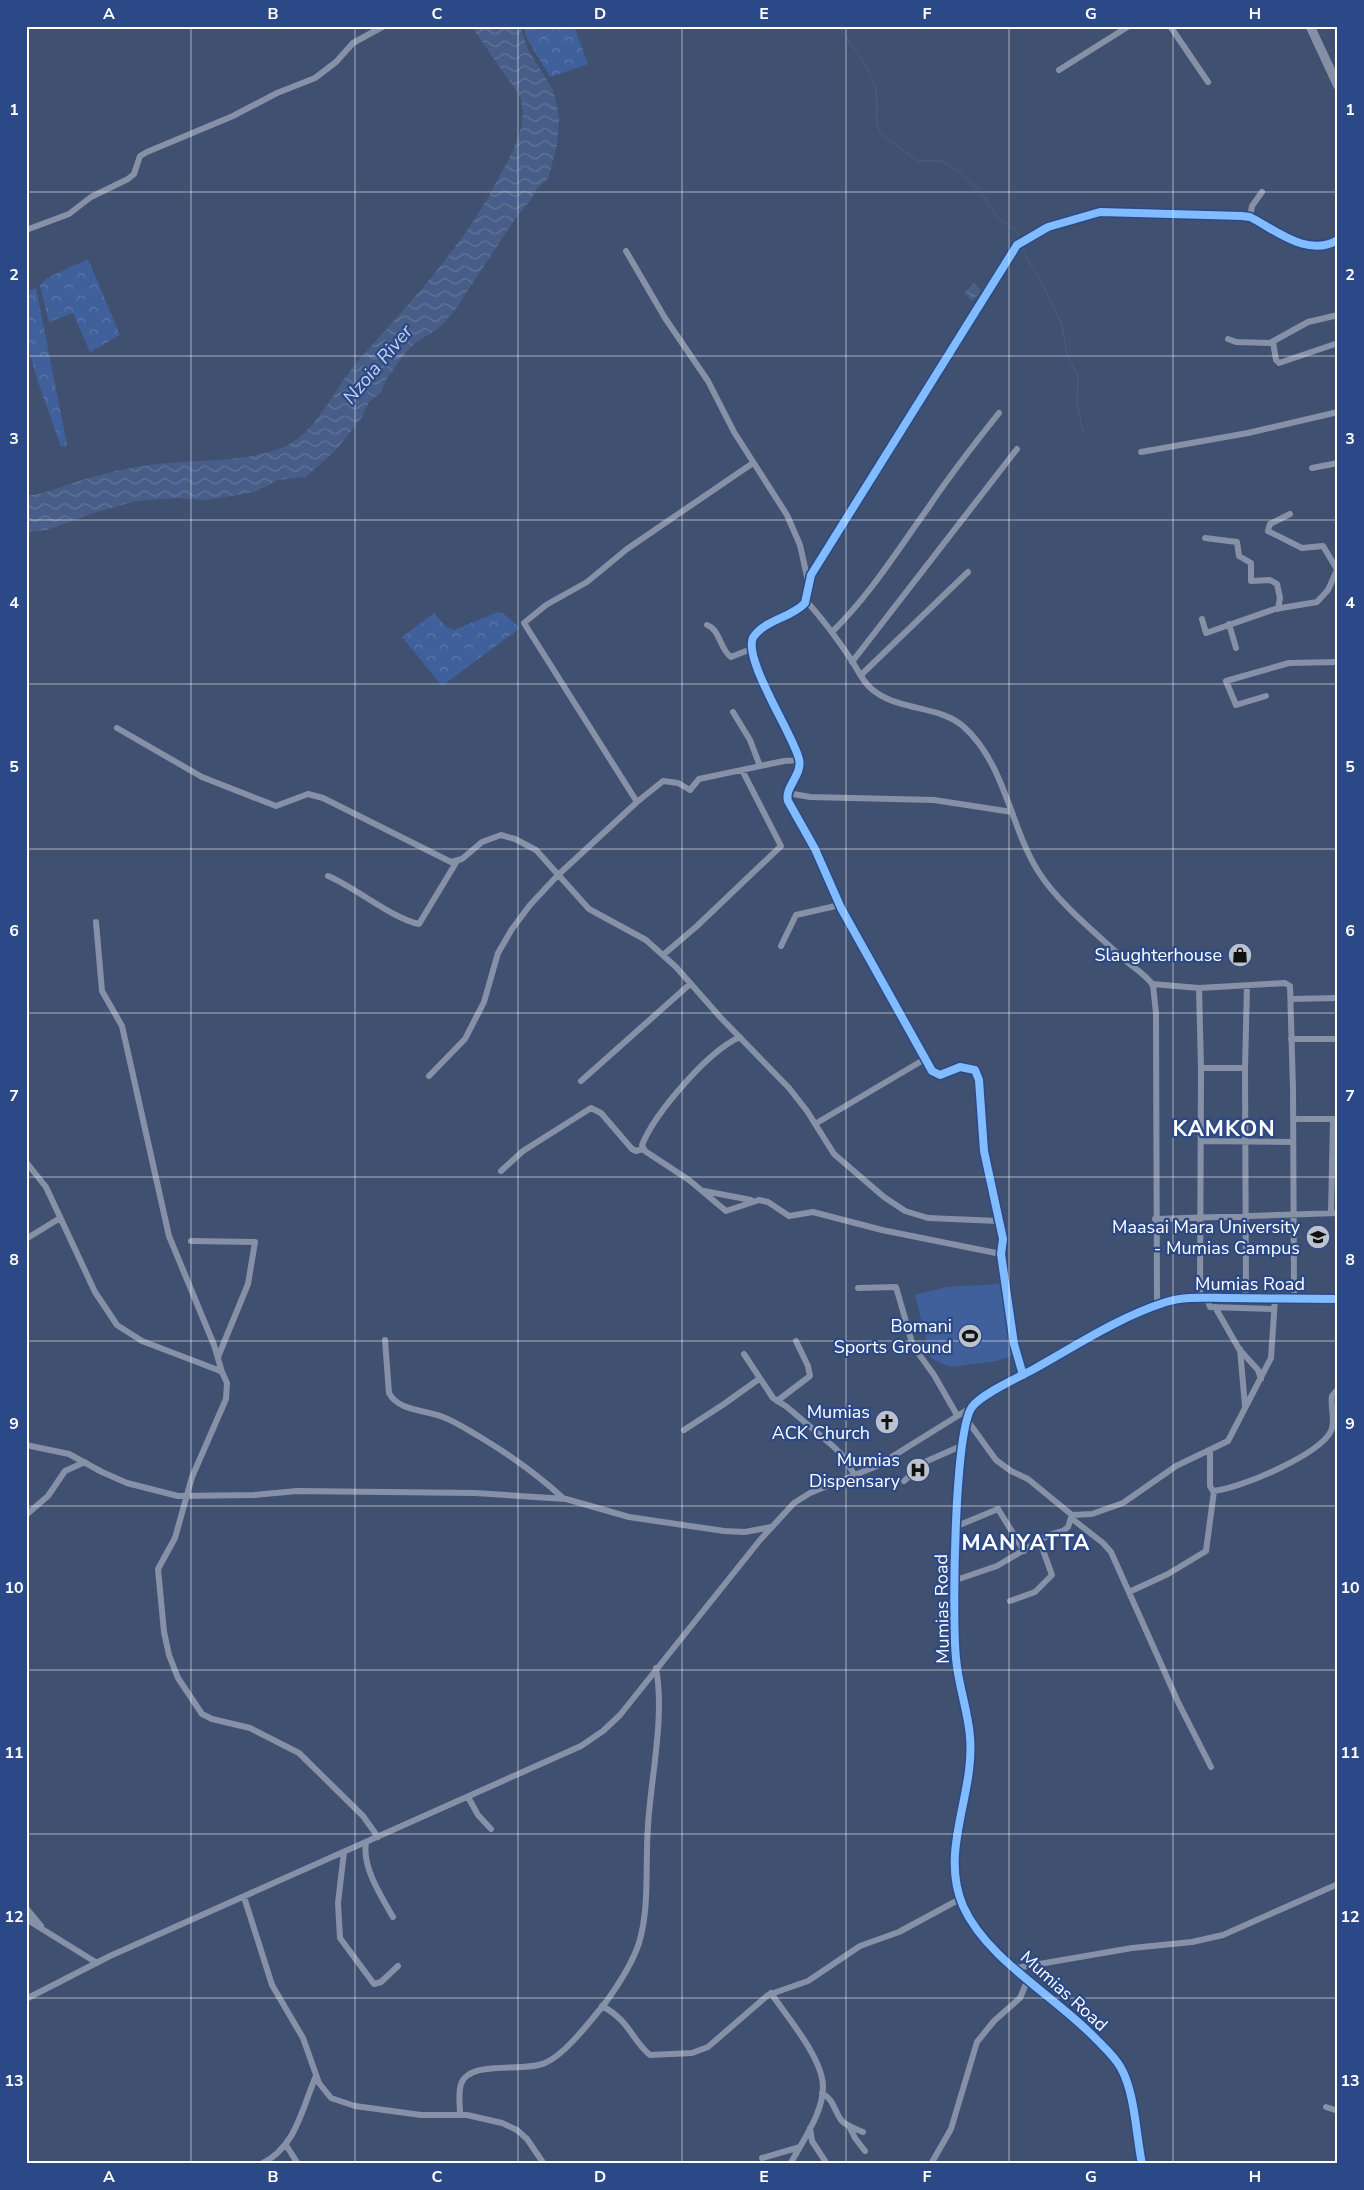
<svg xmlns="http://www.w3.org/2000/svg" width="1364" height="2190" font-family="'Nunito Sans',sans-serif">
	<defs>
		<pattern id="forest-crowns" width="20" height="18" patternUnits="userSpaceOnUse" patternTransform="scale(1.25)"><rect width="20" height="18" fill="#40609b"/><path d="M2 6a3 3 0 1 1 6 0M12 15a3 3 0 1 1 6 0" fill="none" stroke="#5d78aa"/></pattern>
		<pattern id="water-waves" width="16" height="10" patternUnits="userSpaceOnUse" patternTransform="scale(1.25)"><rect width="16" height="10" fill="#485e88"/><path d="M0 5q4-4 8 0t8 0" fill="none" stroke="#63769a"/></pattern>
	</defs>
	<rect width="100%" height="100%" fill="#405071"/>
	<!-- green -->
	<path fill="#40609b" d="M 998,1284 L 1010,1288 L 1017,1354 L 996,1361 L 950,1367 L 931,1358 L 915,1295 L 947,1287 Z"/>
	<!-- forest -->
	<path fill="url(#forest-crowns)" d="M 528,26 L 574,26 L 588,64 L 550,77 L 526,37 L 524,30 Z
		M 88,259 L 120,335 L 90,352 L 73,313 L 49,322 L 40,285 L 47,278 Z
		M 36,288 L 67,445 L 61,447 L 37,379 L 26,339 L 26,292 Z
		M 498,612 L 504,614 L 520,628 L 442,686 L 402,637 L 434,613 L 446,627 L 454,630 Z"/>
	<!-- water -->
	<path fill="url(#water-waves)" d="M 471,26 L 520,26 L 528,50 L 552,88 L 557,105 L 559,120 L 557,145 L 548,179 L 536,189 L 531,200 L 517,216 L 453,313 L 438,329 L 415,343 L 406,352 L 386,380 L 381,392 L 369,402 L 362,417 L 337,449 L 306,477 L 278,480 L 255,492 L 206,500 L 177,498 L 136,501 L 90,514 L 47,530 L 26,532 L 26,496 C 42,494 55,489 70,484 C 93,476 118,470 143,466 C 187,458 253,465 291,443 C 316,430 338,384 357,362 C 409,303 463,248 499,177 C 513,151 529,126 520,96 Z
		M 974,283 L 981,291 L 972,301 L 964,293 Z"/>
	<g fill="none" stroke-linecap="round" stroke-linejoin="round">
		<!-- stream -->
		<path stroke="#485e88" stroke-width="1" d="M 839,26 C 850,46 869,64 875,87 C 879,102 874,119 880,133 L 918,161 L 941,161 L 955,169 L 980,191 L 997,217 L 1016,230 L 1020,240
			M 1023,248 L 1031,267 L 1038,275 L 1062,325 L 1067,356 L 1078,375 L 1077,404 L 1083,432"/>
		<!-- minor -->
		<path stroke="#8691a7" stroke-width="6" d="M 1170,26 L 1208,82
			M 1059,70 L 1129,26
			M 1250,217 L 1252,206 L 1262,192
			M 26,230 L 69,214 L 91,197 L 128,179 L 134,174 L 140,156 L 147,152 L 233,116 L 277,93 L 315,78 L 336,62 L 353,43 L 384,26
			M 626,251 L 665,318 L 708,381 L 734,432 L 787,515 L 800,545 L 808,581
			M 1228,339 L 1236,342 L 1270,343 L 1308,322 L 1338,315
			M 1273,342 L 1276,360 L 1279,363 L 1338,343
			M 1141,452 L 1248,433 L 1338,412
			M 1312,468 L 1338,463
			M 1290,514 L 1270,524 L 1268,531 L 1302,548 L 1323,546 L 1338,571
			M 1205,538 L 1237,542 L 1239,556 L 1251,563 L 1251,581 L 1270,580 L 1277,584 L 1280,598 L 1278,609
			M 806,601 C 823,619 838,640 852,661 C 859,672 865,686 877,693 C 903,711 941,706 964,727 C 1005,764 1010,826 1038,871 C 1057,902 1098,935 1125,960 C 1134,968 1146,975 1153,985 L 1156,1013 L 1157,1306
			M 1202,619 L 1206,633 L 1275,609 L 1317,602 L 1328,590 L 1337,570
			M 1229,624 L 1236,648
			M 707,625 C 720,629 720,650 731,657 L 751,649
			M 832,632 C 870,595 897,551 928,508 C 950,475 975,443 999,413
			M 852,662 L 1017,449
			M 861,675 L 968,572
			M 1266,696 L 1236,705 L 1226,681 L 1289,663 L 1338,662
			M 733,712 L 750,740 L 760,766
			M 117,728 L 202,777 L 276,806 L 308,794 L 323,798 L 451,862 L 462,859 L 482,842 L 501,835 L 515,839 L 536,850 L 589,909 L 646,940 L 676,967 L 721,1018 L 789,1088 L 807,1111 L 834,1154 L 884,1197 L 905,1211 L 928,1218 L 998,1221
			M 788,793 L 810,797 L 934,800 L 1012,812
			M 637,802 L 524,623 L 546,605 L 587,582 L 627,549 L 753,463
			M 328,876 C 355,887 393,919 419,924 L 457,861
			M 96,922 L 102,991 L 122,1026 L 169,1236 L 214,1345 L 222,1372
			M 781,946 L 796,915 L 840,905
			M 663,955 L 697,926 L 781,846 L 742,770
			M 1152,984 L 1199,988 L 1285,983 L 1290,986 L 1293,1089 L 1294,1298
			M 1199,988 L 1201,1068 L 1200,1298
			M 1291,999 L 1338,998
			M 740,1037 C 708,1051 655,1113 642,1145 L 645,1151 L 689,1180 L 726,1211 L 759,1200 L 768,1202 L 789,1216 L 813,1212 L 882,1230 L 1001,1254
			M 1291,1039 L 1338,1039
			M 1201,1068 L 1245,1068
			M 429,1076 L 465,1039 L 484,1002 L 498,953 L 512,929 L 530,905 L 558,875 L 637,802 L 663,781 L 678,783 L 690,790 L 699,779 L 784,761 L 800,760
			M 581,1081 L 690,984
			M 1293,1119 L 1337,1119
			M 815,1124 L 925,1059
			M 1201,1141 L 1293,1142
			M 26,1162 L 46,1187 L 95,1292 L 117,1325 L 142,1341 L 218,1370 L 222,1372 L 227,1383 L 226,1399 L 192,1477 L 175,1538 L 158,1569 L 164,1632 L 169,1655 L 178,1678 L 202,1714 L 212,1719 L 250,1728 L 299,1753 L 363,1816 L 378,1837
			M 501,1171 L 523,1151 L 591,1108 L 601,1113 L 632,1149 L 636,1151 L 643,1149
			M 704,1191 L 751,1200
			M 1331,1213 L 1333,1119
			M 1155,1219 L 1338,1213
			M 26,1239 L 60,1218
			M 191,1241 L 255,1242 L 248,1284 L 218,1357
			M 858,1288 L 896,1287 L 913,1346 L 934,1375 L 957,1415
			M 1207,1298 L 1210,1307 L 1274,1309
			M 1246,1298 L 1245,1068 L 1247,986
			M 1215,1307 L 1239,1349 L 1258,1370 L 1261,1379
			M 385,1340 L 389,1393 C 398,1411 426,1410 443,1417 C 456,1422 468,1430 480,1437 C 510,1455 537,1474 563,1498
			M 1240,1349 L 1245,1406
			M 744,1354 L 773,1398 L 787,1407 L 834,1447 L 842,1455 L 856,1477
			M 1023,1375 L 1014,1344 L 1001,1254 L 1003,1239 L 984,1151 L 979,1080 L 975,1070 L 960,1067 L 940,1075 L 932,1071 L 841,908 L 815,849 L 788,801 C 784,787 803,775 799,759 C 793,734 740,655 754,636 C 767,619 791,618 805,603 L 811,575 L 1017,245 L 1048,227 L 1100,212 L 1242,216 L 1250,217 C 1276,230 1307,258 1338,240
			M 777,1401 L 810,1376 L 808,1366 L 796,1341
			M 684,1430 L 724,1404 L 759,1379
			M 26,1445 L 69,1454 L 102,1472 L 127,1483 L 178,1496 L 254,1495 L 297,1491 L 475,1493 L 566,1499 L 629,1517 L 724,1531 L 745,1532 L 771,1527
			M 1210,1450 L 1210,1486 L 1213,1491 C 1239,1489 1319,1455 1331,1431 C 1336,1421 1330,1407 1332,1396 L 1338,1389
			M 904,1481 L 927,1461 L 961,1446
			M 26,1515 L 48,1496 L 65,1471 L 85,1462
			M 1072,1515 L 1092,1514 L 1123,1503 L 1176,1466 L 1228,1441 L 1271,1358 L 1275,1299
			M 1071,1518 L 1103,1543 L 1111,1552 L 1178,1702 L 1211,1767
			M 957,1526 L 998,1509 L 1024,1551
			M 956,1580 L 997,1566 L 1049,1535 L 1063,1531 L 1068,1527 L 1072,1515 L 1028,1479 L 1011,1471 L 996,1460 L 967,1420
			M 1129,1592 L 1168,1574 L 1206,1551 L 1214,1491
			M 1010,1601 L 1035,1592 L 1052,1575 L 1040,1542
			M 468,1797 L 478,1815 L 491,1829
			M 366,1843 C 362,1867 381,1896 393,1917
			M 344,1852 L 338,1903 L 340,1938 L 374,1984 L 381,1982 L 398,1966
			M 244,1897 L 272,1985 L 303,2038 L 319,2083 L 331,2098 L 355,2106 L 421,2115 L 467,2115 L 502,2123 L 517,2130 L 527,2139 L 544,2164
			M 26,1908 L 41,1926
			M 26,1919 L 97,1963
			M 1016,1968 L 1132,1948 L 1192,1942 L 1223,1935 L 1338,1884
			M 26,1999 L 110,1956 L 581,1746 L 603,1731 L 620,1715 L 760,1540 L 794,1503 L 810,1493 L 877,1466 L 972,1407
			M 602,2006 C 630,2021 631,2039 650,2055 L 692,2053 L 708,2047 L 768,1995 L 808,1981 L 860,1946 L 899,1932 L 960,1899
			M 822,2093 C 834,2100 834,2110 841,2120 C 846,2126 856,2129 863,2132
			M 1326,2107 L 1338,2111
			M 460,2114 C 460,2105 458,2093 461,2084 C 470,2059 523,2073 545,2063 C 566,2054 591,2020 606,2002 C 619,1984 632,1964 639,1943 C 650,1906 645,1864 648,1826 C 651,1776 665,1717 656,1668
			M 849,2126 L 855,2138 L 865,2151
			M 810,2128 L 812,2141 L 827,2164
			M 286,2145 L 298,2164
			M 762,2158 L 800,2147 C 810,2129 823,2108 823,2087 C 823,2058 787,2017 771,1993
			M 261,2164 C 296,2148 302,2108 316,2076
			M 790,2164 L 800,2147
			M 931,2164 L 951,2129 L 977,2042 L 994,2021 L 1020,1998 L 1028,1979
			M 1142,2164 C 1136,2135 1135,2093 1121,2068 C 1115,2057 1106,2049 1097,2040 C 1057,1997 987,1960 963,1906 C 939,1850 975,1795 970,1737 C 968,1710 958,1685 956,1658 C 952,1620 954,1433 972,1407 C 981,1394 1019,1377 1034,1369 C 1077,1345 1119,1317 1166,1302 C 1185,1296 1207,1298 1227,1298 C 1264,1298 1301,1299 1338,1299"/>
		<!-- highway -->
		<path stroke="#8690a5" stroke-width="9" d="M 1310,26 L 1338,86"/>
		<!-- cycleway casing -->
		<g stroke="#2b4986" stroke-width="11">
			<path id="cycleway" d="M 1023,1375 L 1014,1344 L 1001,1254 L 1003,1239 L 984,1151 L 979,1080 L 975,1070 L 960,1067 L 940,1075 L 932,1071 L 841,908 L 815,849 L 788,801 C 784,787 803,775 799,759 C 793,734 740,655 754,636 C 767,619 791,618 805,603 L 811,575 L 1017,245 L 1048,227 L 1100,212 L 1242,216 L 1250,217 C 1276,230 1307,258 1338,240
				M 1142,2164 C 1136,2135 1135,2093 1121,2068 C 1115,2057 1106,2049 1097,2040 C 1057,1997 987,1960 963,1906 C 939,1850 975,1795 970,1737 C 968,1710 958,1685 956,1658 C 952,1620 954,1433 972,1407 C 981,1394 1019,1377 1034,1369 C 1077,1345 1119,1317 1166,1302 C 1185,1296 1207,1298 1227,1298 C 1264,1298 1301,1299 1338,1299"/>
		</g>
		<!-- cycleway -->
		<use href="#cycleway" stroke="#80bcff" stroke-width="8"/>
	</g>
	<!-- grid -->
	<path fill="none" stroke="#fff" stroke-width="1" stroke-opacity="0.55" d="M 191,26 L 191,2164M 355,26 L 355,2164M 518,26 L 518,2164M 682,26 L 682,2164M 846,26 L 846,2164M 1009,26 L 1009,2164M 1173,26 L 1173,2164M 26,192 L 1338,192M 26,356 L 1338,356M 26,520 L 1338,520M 26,684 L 1338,684M 26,849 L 1338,849M 26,1013 L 1338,1013M 26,1177 L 1338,1177M 26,1341 L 1338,1341M 26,1506 L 1338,1506M 26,1670 L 1338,1670M 26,1834 L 1338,1834M 26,1998 L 1338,1998"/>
	<!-- icons -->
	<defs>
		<g id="shop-disc" transform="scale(1.25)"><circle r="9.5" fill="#bcc2cd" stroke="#2b4986"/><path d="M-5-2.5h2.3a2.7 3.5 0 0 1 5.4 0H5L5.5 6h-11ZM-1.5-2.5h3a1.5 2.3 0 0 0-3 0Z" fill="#111"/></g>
		<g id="university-disc" transform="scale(1.25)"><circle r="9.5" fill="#bcc2cd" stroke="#2b4986"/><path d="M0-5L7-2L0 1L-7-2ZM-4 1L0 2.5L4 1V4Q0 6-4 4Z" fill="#111"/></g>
		<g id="stadium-disc" transform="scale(1.25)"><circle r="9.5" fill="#bcc2cd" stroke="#2b4986"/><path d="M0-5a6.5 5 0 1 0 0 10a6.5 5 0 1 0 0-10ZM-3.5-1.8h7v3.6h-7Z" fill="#111"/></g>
		<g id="church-disc" transform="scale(1.25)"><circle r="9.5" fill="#bcc2cd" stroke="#2b4986"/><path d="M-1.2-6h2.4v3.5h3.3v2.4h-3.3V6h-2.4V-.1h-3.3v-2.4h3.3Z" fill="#111"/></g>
		<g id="hospital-disc" transform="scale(1.25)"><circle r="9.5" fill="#bcc2cd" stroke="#2b4986"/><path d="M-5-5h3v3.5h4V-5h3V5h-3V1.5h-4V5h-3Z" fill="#111"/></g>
	</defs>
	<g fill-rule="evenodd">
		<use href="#shop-disc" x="1240" y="955"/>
		<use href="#university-disc" x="1318" y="1237"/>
		<use href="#stadium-disc" x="970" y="1336"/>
		<use href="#church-disc" x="887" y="1422"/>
		<use href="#hospital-disc" x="918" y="1470"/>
	</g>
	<g text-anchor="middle" stroke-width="4.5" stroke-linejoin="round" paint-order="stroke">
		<!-- poi labels -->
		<g font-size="18" fill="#fff" stroke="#2b4986" text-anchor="end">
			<text x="1222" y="961">Slaughterhouse</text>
			<text x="1300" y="1233">Maasai Mara University<tspan x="1300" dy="21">- Mumias Campus</tspan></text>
			<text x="952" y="1332">Bomani<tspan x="952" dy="21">Sports Ground</tspan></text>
			<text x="870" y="1418">Mumias<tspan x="870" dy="21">ACK Church</tspan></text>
			<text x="900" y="1466">Mumias<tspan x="900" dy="21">Dispensary</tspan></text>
		</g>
		<!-- street labels -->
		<g font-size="18" fill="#fff" stroke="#2b4986">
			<text x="1250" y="1290">Mumias Road</text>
			<text transform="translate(942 1609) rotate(-91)" y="6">Mumias Road</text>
			<text transform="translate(1064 1991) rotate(42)" y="6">Mumias Road</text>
		</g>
		<!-- water labels -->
		<g font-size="19" font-style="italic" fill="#c2d2ee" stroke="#2b4986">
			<text transform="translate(377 364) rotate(-50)" y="7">Nzoia River</text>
		</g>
		<!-- district labels -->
		<g font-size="22" font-weight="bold" letter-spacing="1" fill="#fff" stroke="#2b4986">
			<text x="1224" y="1136">KAMKON</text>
			<text x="1026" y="1550">MANYATTA</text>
		</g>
	</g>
	<!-- border -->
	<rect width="1364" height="2190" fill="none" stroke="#2b4986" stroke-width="55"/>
	<rect x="28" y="28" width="1308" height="2134" fill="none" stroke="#fff" stroke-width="2"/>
	<g font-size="16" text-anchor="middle" font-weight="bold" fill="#fff">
		<text x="109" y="19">A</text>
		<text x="273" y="19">B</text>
		<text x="437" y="19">C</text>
		<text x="600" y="19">D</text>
		<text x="764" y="19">E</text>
		<text x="927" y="19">F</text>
		<text x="1091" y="19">G</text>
		<text x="1255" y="19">H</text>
		<text x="14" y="115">1</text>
		<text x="1350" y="115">1</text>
		<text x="14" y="280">2</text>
		<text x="1350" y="280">2</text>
		<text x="14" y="444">3</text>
		<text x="1350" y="444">3</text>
		<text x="14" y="608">4</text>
		<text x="1350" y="608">4</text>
		<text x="14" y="772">5</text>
		<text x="1350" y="772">5</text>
		<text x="14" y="936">6</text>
		<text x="1350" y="936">6</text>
		<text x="14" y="1101">7</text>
		<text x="1350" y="1101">7</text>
		<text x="14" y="1265">8</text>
		<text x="1350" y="1265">8</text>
		<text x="14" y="1429">9</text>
		<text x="1350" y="1429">9</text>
		<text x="14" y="1593">10</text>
		<text x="1350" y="1593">10</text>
		<text x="14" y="1758">11</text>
		<text x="1350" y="1758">11</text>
		<text x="14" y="1922">12</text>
		<text x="1350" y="1922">12</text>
		<text x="14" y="2086">13</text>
		<text x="1350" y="2086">13</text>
		<text x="109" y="2182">A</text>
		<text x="273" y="2182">B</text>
		<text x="437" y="2182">C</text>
		<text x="600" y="2182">D</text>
		<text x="764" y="2182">E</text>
		<text x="927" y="2182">F</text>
		<text x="1091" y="2182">G</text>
		<text x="1255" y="2182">H</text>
	</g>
</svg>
